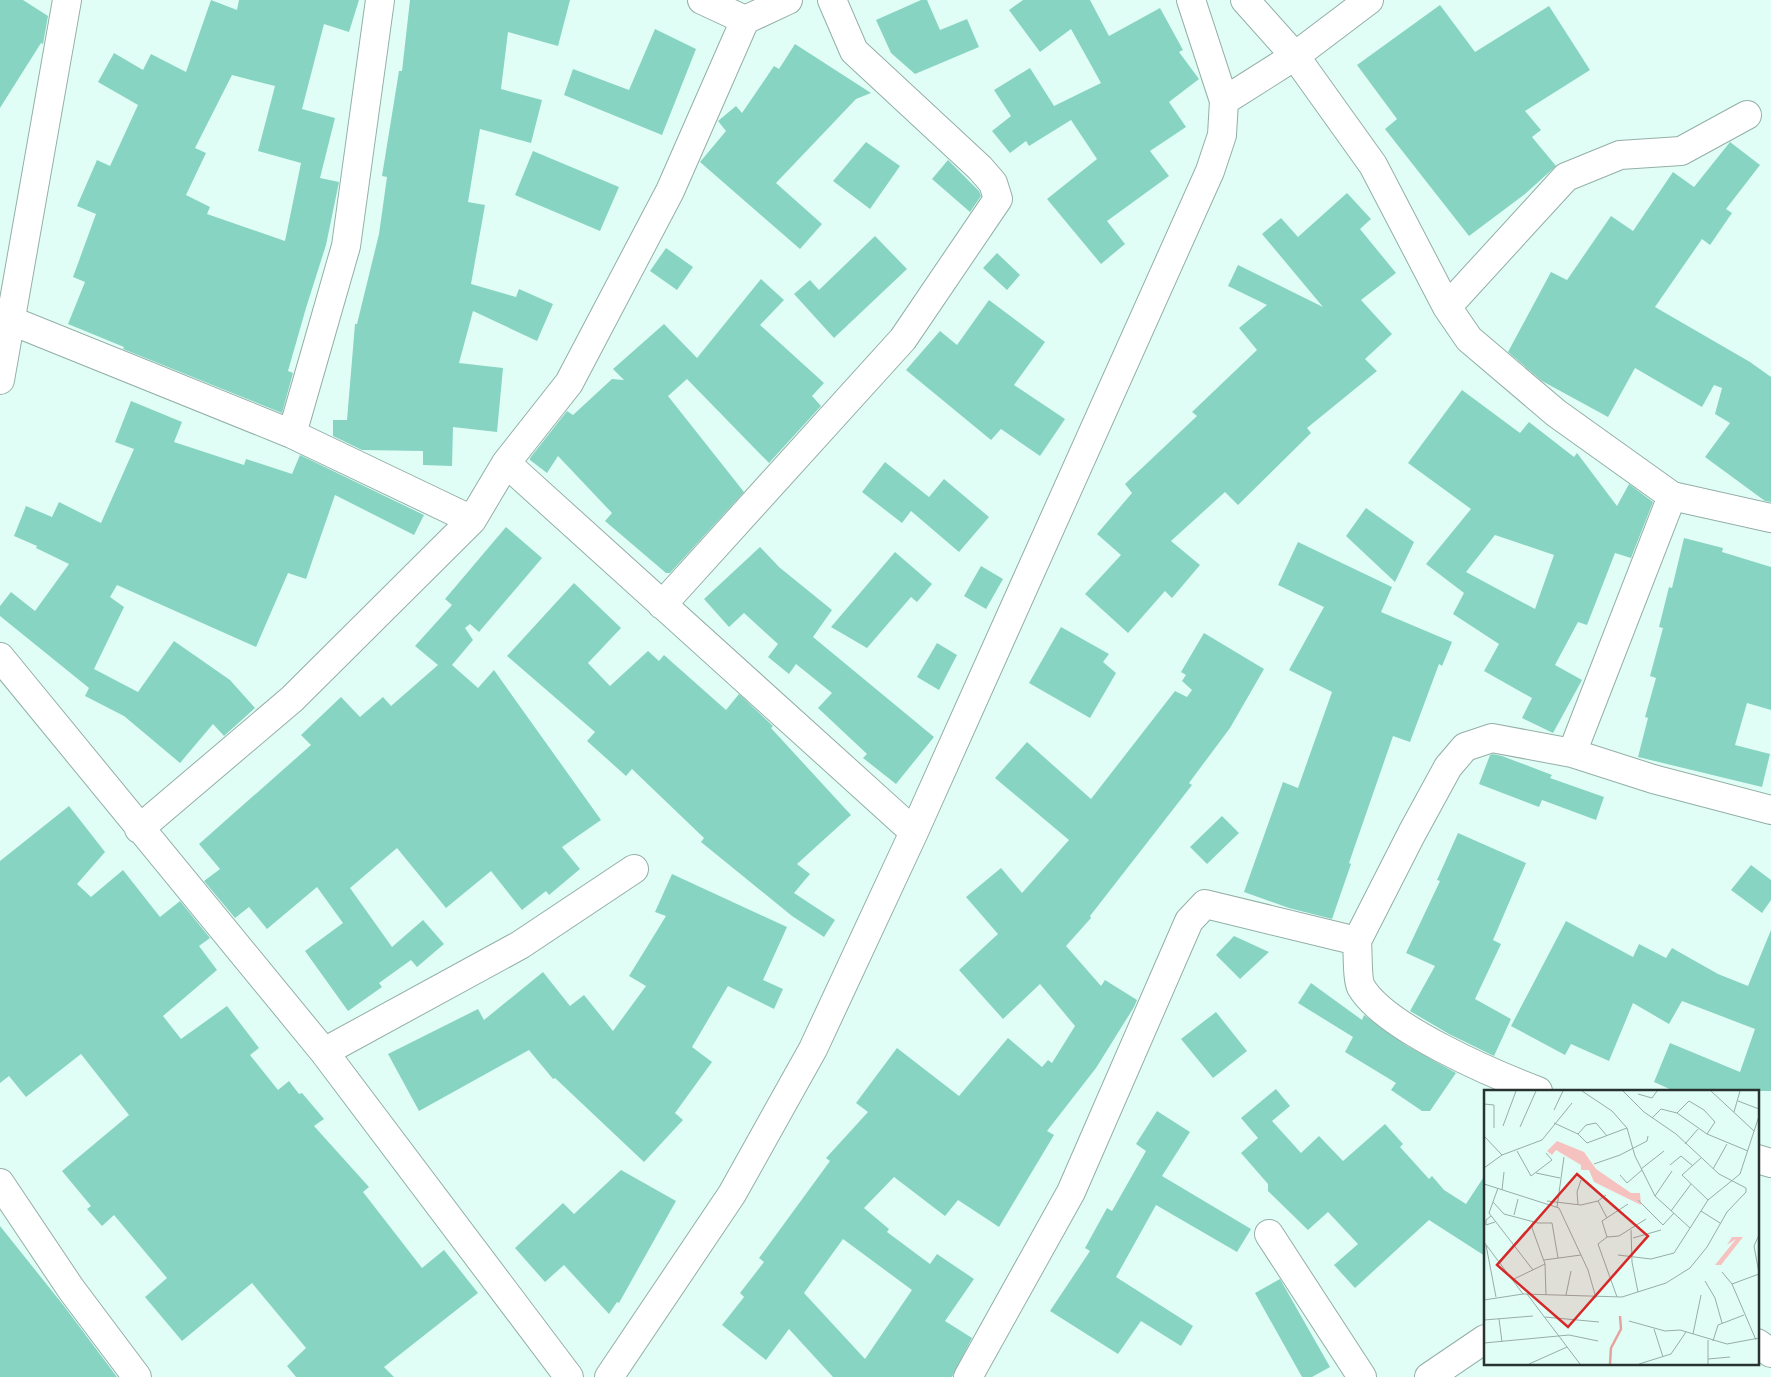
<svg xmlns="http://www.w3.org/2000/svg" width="1771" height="1377" font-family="'Noto Serif',serif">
	<rect width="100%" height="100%" fill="#e1fef6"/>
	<!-- building -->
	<path fill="#88d4c2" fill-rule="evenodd" d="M 0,0 L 23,0 L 48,16 L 43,44 L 41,43 L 0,108 Z
		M 211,0 L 237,10 L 239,0 L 359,0 L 349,32 L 324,24 L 302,109 L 335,118 L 320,178 L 339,182 L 326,245 L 306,308 L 288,371 L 293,373 L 282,413 L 123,349 L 124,347 L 68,324 L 85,282 L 73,277 L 96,214 L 77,206 L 97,160 L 110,166 L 138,105 L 98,82 L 114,53 L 143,70 L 151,54 L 186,72 ZM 232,75 L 275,86 L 258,151 L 301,163 L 285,241 L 207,214 L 210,207 L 186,195 L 206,153 L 195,148 Z
		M 410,0 L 570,0 L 558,46 L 508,32 L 501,89 L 542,100 L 531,143 L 480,129 L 468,202 L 485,205 L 471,284 L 516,297 L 519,289 L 553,304 L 537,341 L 473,311 L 459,363 L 503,368 L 497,432 L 453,427 L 452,466 L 423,465 L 423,451 L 362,450 L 333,436 L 333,420 L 347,420 L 355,324 L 357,324 L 379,234 L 387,177 L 382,176 L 399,71 L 402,71 Z
		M 921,0 L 927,0 L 940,30 L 967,19 L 979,47 L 915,74 L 891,53 L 876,20 Z
		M 1023,0 L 1090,0 L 1109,36 L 1160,8 L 1183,50 L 1179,52 L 1199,79 L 1169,102 L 1186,127 L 1150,151 L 1169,176 L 1107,221 L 1125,244 L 1101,264 L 1047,199 L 1097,159 L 1071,120 L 1029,146 L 1026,141 L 1010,153 L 992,131 L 1011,116 L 994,90 L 1030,68 L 1054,106 L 1101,83 L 1071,29 L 1040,52 L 1009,10 Z
		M 1440,5 L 1475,52 L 1549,6 L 1590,70 L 1525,111 L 1541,130 L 1532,137 L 1556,166 L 1525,194 L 1469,236 L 1385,129 L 1397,119 L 1357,65 Z
		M 655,29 L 696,49 L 662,135 L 564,95 L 573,69 L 629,90 Z
		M 795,44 L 871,93 L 856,99 L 776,183 L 822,224 L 800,249 L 700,162 L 726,131 L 718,121 L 736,106 L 742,113 L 774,66 L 779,69 Z
		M 866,142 L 900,166 L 870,209 L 833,181 Z
		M 1730,142 L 1760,165 L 1726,209 L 1732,213 L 1710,245 L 1702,239 L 1655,307 L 1750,362 L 1771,377 L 1771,502 L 1765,501 L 1705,457 L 1730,423 L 1715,414 L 1722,388 L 1714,385 L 1702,407 L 1635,368 L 1608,417 L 1542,381 L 1508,352 L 1551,272 L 1567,280 L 1611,216 L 1633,231 L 1673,172 L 1694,187 Z
		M 533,151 L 619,187 L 600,231 L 515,195 Z
		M 948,160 L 979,191 L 981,196 L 970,212 L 932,179 Z
		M 1347,193 L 1371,219 L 1360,229 L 1396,273 L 1361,300 L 1392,334 L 1365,359 L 1377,371 L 1307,428 L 1311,433 L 1238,505 L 1225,492 L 1171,541 L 1200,565 L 1172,598 L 1165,591 L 1128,633 L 1085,594 L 1121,555 L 1097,534 L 1132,493 L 1125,484 L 1197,416 L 1192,412 L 1257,350 L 1239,328 L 1267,305 L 1228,286 L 1238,265 L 1323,307 L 1262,234 L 1281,218 L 1298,237 Z
		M 875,236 L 907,269 L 834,338 L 794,294 L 810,280 L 819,290 Z
		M 666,248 L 693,267 L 677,290 L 650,271 Z
		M 997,253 L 1020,275 L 1007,290 L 983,268 Z
		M 761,279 L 784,300 L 760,325 L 824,383 L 812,396 L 821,406 L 769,463 L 687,379 L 668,396 L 744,492 L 670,573 L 666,573 L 605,521 L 612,513 L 558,456 L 547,473 L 530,460 L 530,458 L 567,411 L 573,415 L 612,379 L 624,380 L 613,369 L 664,324 L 697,358 Z
		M 989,300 L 1045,342 L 1014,385 L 1065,419 L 1040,456 L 1001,429 L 991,440 L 906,370 L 940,331 L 957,345 Z
		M 1462,390 L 1520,433 L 1529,422 L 1574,457 L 1577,453 L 1617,506 L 1629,484 L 1653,502 L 1631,558 L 1615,553 L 1587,625 L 1578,622 L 1555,665 L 1582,680 L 1553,733 L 1522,718 L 1532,698 L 1484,671 L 1499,644 L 1453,614 L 1464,593 L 1426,564 L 1471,509 L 1408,463 ZM 1495,535 L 1554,555 L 1535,609 L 1466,572 Z
		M 131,401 L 182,422 L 174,442 L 244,465 L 246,459 L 292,474 L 300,455 L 424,515 L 414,535 L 335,495 L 306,579 L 288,573 L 256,647 L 117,585 L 110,597 L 124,607 L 94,669 L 138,692 L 174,641 L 230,680 L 255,708 L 224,736 L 213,724 L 180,763 L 124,716 L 85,696 L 89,688 L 0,616 L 0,606 L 11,592 L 35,611 L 69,564 L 36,548 L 37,546 L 14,536 L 26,506 L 52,517 L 59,502 L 101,523 L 134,449 L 115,442 Z
		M 885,462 L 929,497 L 944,479 L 989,517 L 959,552 L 911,511 L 902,523 L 862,492 Z
		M 1366,508 L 1414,542 L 1395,582 L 1346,536 Z
		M 506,527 L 542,558 L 479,632 L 470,624 L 465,628 L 473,640 L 452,665 L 478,688 L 494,670 L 601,820 L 562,847 L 580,869 L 549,895 L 546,891 L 522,910 L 491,871 L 446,908 L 397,848 L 350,888 L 392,947 L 423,920 L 444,944 L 417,967 L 411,960 L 379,983 L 382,987 L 348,1011 L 305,951 L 343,923 L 317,887 L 267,929 L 249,907 L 235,918 L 204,881 L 220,869 L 199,844 L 311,745 L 301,735 L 341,697 L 360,717 L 383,697 L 391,706 L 438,665 L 415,646 L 452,605 L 445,599 Z
		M 1684,538 L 1723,548 L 1722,552 L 1771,567 L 1771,710 L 1747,703 L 1735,745 L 1770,754 L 1762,787 L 1638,757 L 1648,718 L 1645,717 L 1656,678 L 1650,676 L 1663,628 L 1659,627 L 1669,587 L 1672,588 Z
		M 1298,542 L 1392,587 L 1381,612 L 1452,642 L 1442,666 L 1439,664 L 1410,742 L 1393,736 L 1349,863 L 1351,864 L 1332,919 L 1289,908 L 1244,892 L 1283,782 L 1298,788 L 1332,692 L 1289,670 L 1324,607 L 1278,585 Z
		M 760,547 L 779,567 L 832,610 L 813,637 L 934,737 L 896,784 L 863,758 L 867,754 L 818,708 L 832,693 L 796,664 L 789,674 L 768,657 L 778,644 L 744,613 L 729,627 L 704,599 Z
		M 895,552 L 932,584 L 917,602 L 911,597 L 867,648 L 831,627 Z
		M 981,566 L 1003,579 L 986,609 L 964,596 Z
		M 574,583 L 621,628 L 588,663 L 610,686 L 648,651 L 659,661 L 664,655 L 726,710 L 739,694 L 773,726 L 771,728 L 851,815 L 797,864 L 810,874 L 794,893 L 835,920 L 824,937 L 792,916 L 701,842 L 704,838 L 632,769 L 626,776 L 587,741 L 595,732 L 507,656 Z
		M 1061,627 L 1109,654 L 1103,662 L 1116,673 L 1090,718 L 1029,683 Z
		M 1204,633 L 1264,669 L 1230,728 L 1189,783 L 1192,785 L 1090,916 L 1091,918 L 1066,946 L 1101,986 L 1105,980 L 1137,1000 L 1134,1007 L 1096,1068 L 1047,1131 L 1054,1135 L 999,1227 L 958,1200 L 945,1216 L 894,1177 L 864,1208 L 889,1229 L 887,1232 L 930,1264 L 937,1254 L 974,1279 L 945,1321 L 972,1338 L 952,1377 L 833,1377 L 789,1329 L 766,1360 L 722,1325 L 744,1297 L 740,1293 L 764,1262 L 759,1258 L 830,1161 L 826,1158 L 868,1112 L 856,1103 L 897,1048 L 959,1096 L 1008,1038 L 1042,1067 L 1048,1060 L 1052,1063 L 1075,1026 L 1040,984 L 1003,1019 L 959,970 L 998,934 L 966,897 L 1001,868 L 1022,893 L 1069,840 L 995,778 L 1027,742 L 1091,799 L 1175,691 L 1187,697 L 1192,690 L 1182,681 L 1186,675 L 1181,672 ZM 843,1239 L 912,1290 L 865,1359 L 804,1293 Z
		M 937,643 L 957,655 L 939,690 L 917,677 Z
		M 1493,754 L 1502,756 L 1552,775 L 1550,778 L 1604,797 L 1596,820 L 1542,800 L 1539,807 L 1479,784 L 1490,755 Z
		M 69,806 L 105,852 L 77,884 L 91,897 L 123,870 L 160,917 L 180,901 L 210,938 L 199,946 L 217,970 L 163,1016 L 181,1039 L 227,1006 L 259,1048 L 250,1055 L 278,1090 L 289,1081 L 299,1094 L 302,1093 L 324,1119 L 314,1126 L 369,1187 L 363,1192 L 422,1268 L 444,1250 L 478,1293 L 384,1367 L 394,1377 L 296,1377 L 287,1366 L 306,1348 L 252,1283 L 182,1341 L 145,1297 L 167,1278 L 114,1215 L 102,1226 L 87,1209 L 91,1206 L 62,1171 L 129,1115 L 81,1054 L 26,1097 L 9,1076 L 0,1083 L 0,861 Z
		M 1222,816 L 1239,833 L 1207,864 L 1190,847 Z
		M 1458,833 L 1526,863 L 1493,940 L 1501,944 L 1475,999 L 1511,1019 L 1494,1056 L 1449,1034 L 1410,1011 L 1435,966 L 1406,953 L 1440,881 L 1437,880 Z
		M 1751,865 L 1771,880 L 1771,900 L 1762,913 L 1731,890 Z
		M 672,874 L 787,927 L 763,980 L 783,989 L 774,1009 L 728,986 L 692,1047 L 712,1062 L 675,1113 L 683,1120 L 644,1162 L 555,1078 L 553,1079 L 529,1050 L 419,1111 L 388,1054 L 478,1009 L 484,1020 L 543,972 L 570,1006 L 584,995 L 613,1031 L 646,986 L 629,976 L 666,916 L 655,912 Z
		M 1566,921 L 1633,957 L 1639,944 L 1666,958 L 1672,948 L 1718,974 L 1748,986 L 1771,930 L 1771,1091 L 1674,1091 L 1654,1082 L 1670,1043 L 1740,1072 L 1755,1029 L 1682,1001 L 1669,1024 L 1633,1003 L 1609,1061 L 1571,1044 L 1565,1055 L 1511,1026 Z
		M 1234,936 L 1269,952 L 1240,979 L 1216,955 Z
		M 1311,983 L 1362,1020 L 1364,1015 L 1407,1046 L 1456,1073 L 1430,1111 L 1422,1111 L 1391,1090 L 1396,1083 L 1345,1052 L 1353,1037 L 1298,1003 Z
		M 1216,1012 L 1247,1051 L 1213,1078 L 1181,1039 Z
		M 1276,1089 L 1290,1106 L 1272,1121 L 1301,1153 L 1319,1136 L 1343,1161 L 1385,1124 L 1403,1144 L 1400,1147 L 1429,1179 L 1432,1176 L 1444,1190 L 1466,1204 L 1485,1175 L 1485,1256 L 1429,1220 L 1355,1288 L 1334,1265 L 1358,1244 L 1328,1212 L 1308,1230 L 1268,1191 L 1268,1184 L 1241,1153 L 1258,1138 L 1241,1118 Z
		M 1157,1111 L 1190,1132 L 1162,1176 L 1251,1229 L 1237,1252 L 1156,1205 L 1116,1277 L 1193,1326 L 1181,1346 L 1141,1321 L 1118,1354 L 1050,1311 L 1090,1251 L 1085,1248 L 1107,1208 L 1112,1211 L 1146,1151 L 1136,1144 Z
		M 621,1170 L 676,1201 L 619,1303 L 617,1302 L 609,1314 L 564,1265 L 545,1282 L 515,1248 L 563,1203 L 574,1214 Z
		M 0,1226 L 64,1306 L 117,1377 L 0,1377 Z
		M 1280,1279 L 1330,1367 L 1312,1377 L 1302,1377 L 1255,1293 Z"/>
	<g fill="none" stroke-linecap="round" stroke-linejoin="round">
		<!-- minor casing -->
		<g stroke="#93afa7" stroke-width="30">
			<path id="minor" d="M 702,0 L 745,20
				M 1245,0 L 1295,56 L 1373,165 L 1447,307 L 1469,339 L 1556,413 L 1672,496 L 1771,518
				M 1224,101 L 1295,56 L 1369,0
				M 1447,307 L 1566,177 L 1620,155 L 1681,151 L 1747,115
				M 12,321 L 292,434 L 472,520
				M 0,380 L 67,0
				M 292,434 L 346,246 L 380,0
				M 506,463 L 914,832
				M 662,605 L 903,339 L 998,199 L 993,183 L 980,168 L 854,51 L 832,0
				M 0,657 L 324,1052 L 569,1377
				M 1572,753 L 1672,496
				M 139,829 L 292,699 L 472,520 L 506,463 L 569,383 L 670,191 L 745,20 L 788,0
				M 1357,941 C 1358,952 1357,979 1361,987 C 1385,1028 1493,1074 1538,1091
				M 324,1052 L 520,945 L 634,869
				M 1757,1159 L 1771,1163
				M 0,1183 L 71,1289 L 137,1377
				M 1269,1234 L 1362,1377
				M 1757,1343 L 1771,1353
				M 609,1377 L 732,1194 L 813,1049 L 914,832 L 1210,171 L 1222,135 L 1224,101 L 1191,0
				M 968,1377 L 1071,1192 L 1189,921 L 1205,904 L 1357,941 L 1412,833 L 1448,767 L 1465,747 L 1492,738 L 1572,753 L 1653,779 L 1771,810
				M 1429,1377 L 1485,1339"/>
		</g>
		<!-- minor -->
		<use href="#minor" stroke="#fff" stroke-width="28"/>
	</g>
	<!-- overview -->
	<g transform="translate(1484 1090)">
		<rect width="275" height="275" fill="#e1fef6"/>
		<path d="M 73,51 L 100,62 L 112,79 L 147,103 L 156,103 L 157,115 L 110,92 L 105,80 L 97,80 L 97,75 L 72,60 L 68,65 L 63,61 ZM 248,147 L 259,147 L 237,175 L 231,175 L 252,149 L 243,155 Z" fill="#f6c2bf"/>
		<path fill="none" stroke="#e5a29f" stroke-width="2.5" d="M 126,274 L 127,258 L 137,239 L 136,226"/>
		<path fill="none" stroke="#97ada7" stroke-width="1" d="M 98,1 L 128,21 L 143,38 L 151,66 L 171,106 L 206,138M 227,1 L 270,41M 154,4 L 168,8 L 173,1M 254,11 L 275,19M 0,14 L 10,15 L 10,38M 70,20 L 79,1M 250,22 L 256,1M 193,23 L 205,11 L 220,20 L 231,32 L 223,44M 168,28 L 177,19 L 193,23 L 223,44 L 264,61M 70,33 L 94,44 L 103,53 L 143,38M 19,36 L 32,1M 36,37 L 52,1M 94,44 L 102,35 L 112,33 L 123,46M 0,46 L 18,65M 201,54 L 214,39M 33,61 L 47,86 L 68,70 L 62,63M 217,68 L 198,85 L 224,110M 110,74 L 136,65 L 163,51 L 164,46M 186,75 L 197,66 L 209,76M 0,78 L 18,65 L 58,50 L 88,13M 157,79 L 180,61M 229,79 L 243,54M 52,83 L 76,88M 136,85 L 143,93 L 158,80M 0,94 L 75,118 L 104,180 L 112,208M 14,98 L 5,123 L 49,180M 18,100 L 20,82M 171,106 L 188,81M 154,110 L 179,135 L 190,123M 63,111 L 97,115 L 114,111 L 122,105M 114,111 L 123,128M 9,112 L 20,124 L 54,133 L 68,133 L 74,168M 94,114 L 93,102 L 97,90M 73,117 L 80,67M 187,121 L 207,94M 217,121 L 236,133M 30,125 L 34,109M 7,126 L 2,130 L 2,135 L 11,132M 49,132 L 48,138 L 61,174 L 62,205M 147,140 L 148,172 L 154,202M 275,145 L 270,156 L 275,183M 123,147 L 135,146 L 162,129M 149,148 L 177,140M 0,152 L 39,204M 2,155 L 12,207M 134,165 L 167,169 L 190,163 L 224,110 L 256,84 L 275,26M 60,170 L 97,165M 238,182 L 248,194 L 272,250M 30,189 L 61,174M 221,191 L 231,208 L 238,233M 248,194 L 275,184M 43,204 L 96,274M 82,205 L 87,181M 133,207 L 114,154 L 123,147 L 118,131 L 144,114M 0,210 L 39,204 L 138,207 L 182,193 L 206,178 L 223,157 L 243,122 L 262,102 L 262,98 L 235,84 L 192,44 L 160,22 L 139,1M 61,227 L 115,232M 15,229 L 18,252M 0,230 L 49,226M 145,231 L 181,241 L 196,240 L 243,254 L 275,248M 170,239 L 179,267M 209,244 L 217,205M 224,250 L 224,274M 229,251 L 234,235 L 260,225M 0,253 L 85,245 L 114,251M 224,269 L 246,267M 45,274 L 83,257M 155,274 L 187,264 L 202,242"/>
		<path fill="#d62828" fill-opacity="0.15" stroke="#d62828" stroke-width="2.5" d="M 93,84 L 164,146 L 84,237 L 13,175 Z"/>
		<rect width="275" height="275" fill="none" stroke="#283330" stroke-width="2.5"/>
	</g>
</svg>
